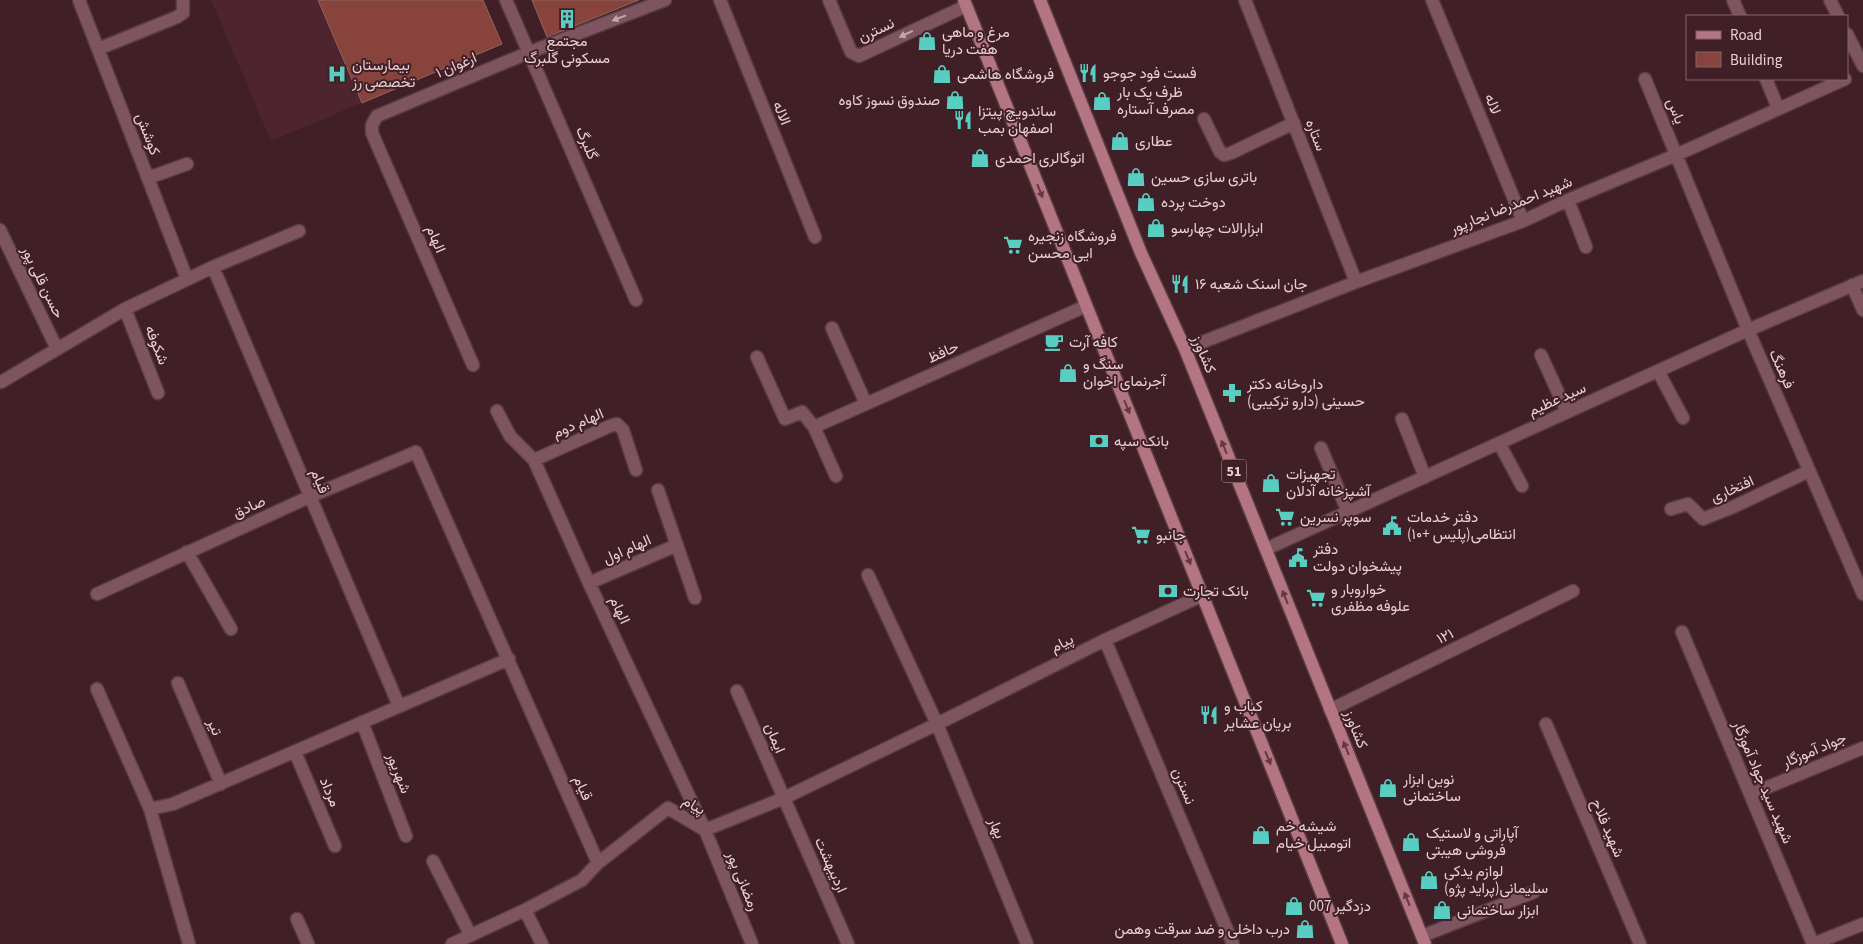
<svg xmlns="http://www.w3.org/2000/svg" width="1863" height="944" font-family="'Source Sans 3',Vazirmatn,sans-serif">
	<rect width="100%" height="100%" fill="#411f27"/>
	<!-- built -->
	<path fill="#4e242e" d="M 211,0 L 483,0 L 502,44 L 271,141 Z"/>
	<!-- building -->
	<path fill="#89433d" stroke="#8e6460" d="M 318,0 L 483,0 L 502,44 L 362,103 Z
		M 532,0 L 639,0 L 547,37 Z"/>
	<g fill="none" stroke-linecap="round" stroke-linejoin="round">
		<!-- minor casing -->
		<g stroke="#583b43" stroke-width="15">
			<path id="minor" d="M 79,0 L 187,279
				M 506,0 L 636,300
				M 720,0 L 815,237
				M 829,0 L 851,52 L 859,56 L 966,6
				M 1245,0 L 1356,282
				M 1432,0 L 1523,221
				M 1733,0 L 1740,16
				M 1830,0 L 1838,16
				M 1847,34 L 1863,66
				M 98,49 L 177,17 L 183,13 L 183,0
				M 1645,79 L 1748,330
				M 1766,79 L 1778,108
				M 1204,119 L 1220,152 L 1224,155 L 1231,153 L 1294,123
				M 148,178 L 187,164
				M 1568,200 L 1586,247
				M 0,230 L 57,349
				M 213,267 L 399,706
				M 1852,285 L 1863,310
				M 125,309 L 158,393
				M 832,328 L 866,404
				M 1185,349 L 1356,282 L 1523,221 L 1568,200 L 1676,155 L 1845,79
				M 1541,355 L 1567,412
				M 757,357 L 785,419 L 802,412 L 814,427 L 836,476
				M 473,365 L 372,133 L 372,125 L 377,116 L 530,52 L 665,0
				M 1658,371 L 1683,418
				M 1,382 L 125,309 L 213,267 L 299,231
				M 497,411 L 510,436 L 534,460 L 589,583 L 705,830 L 752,944
				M 1402,419 L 1425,477
				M 814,427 L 1086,306
				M 1499,443 L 1522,486
				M 1321,448 L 1348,512
				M 534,460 L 610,426 L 617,424 L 623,430 L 636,470
				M 658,490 L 695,598
				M 1671,509 L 1688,504 L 1703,519 L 1733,507 L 1809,471
				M 187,552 L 231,629
				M 868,575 L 937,724 L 1027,944
				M 589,583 L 677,545
				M 97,594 L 309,497 L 416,452 L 598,863
				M 1682,632 L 1813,944
				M 1105,640 L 1233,944
				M 178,683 L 221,784
				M 97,689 L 150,809 L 189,944
				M 737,691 L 848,944
				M 1330,710 L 1573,591
				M 362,722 L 406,836
				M 1546,724 L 1640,944
				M 295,752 L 335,846
				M 1751,794 L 1863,748
				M 150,809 L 173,804 L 509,659
				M 705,830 L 784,798 L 937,724 L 1105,640 L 1203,595
				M 433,861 L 470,934
				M 525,910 L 542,944
				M 297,919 L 308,944
				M 1422,936 L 1534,892
				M 452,944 L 525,910 L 582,880 L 598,863 L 668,808 L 705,830
				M 1813,944 L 1863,924"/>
		</g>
		<!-- tertiary casing -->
		<g stroke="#583b43" stroke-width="15">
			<path id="tertiary" d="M 1748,330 L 1863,594
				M 1266,549 L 1748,330 L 1863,281"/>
		</g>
		<!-- primary casing -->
		<g stroke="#583b43" stroke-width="15">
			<path id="primary" d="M 964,0 L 1342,944
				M 1040,0 L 1141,253 L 1185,349 L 1425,944"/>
		</g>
		<!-- minor -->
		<use href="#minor" stroke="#7e555e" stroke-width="12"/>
		<!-- tertiary -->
		<use href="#tertiary" stroke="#7e555e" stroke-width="12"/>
		<!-- primary -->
		<use href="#primary" stroke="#b37582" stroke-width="12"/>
	</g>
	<!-- one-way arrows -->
	<defs><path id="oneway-solid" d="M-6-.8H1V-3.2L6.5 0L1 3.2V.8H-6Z" transform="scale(1.25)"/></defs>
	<g fill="#c2a4aa">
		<use href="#oneway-solid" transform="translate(619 18) rotate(159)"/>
		<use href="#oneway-solid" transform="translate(906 34) rotate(155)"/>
	</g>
	<g fill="#633942">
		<use href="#oneway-solid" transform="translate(1040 191) rotate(68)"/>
		<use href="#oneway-solid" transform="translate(1127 407) rotate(68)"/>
		<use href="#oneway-solid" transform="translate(1224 447) rotate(-112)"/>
		<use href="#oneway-solid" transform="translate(1188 558) rotate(68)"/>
		<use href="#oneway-solid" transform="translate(1285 597) rotate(-112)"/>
		<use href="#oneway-solid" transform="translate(1346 748) rotate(-112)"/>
		<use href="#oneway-solid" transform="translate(1268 758) rotate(68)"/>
		<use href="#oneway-solid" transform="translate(1407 899) rotate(-112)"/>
	</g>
	<!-- icons -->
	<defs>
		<g id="building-bare" transform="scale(1.5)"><path d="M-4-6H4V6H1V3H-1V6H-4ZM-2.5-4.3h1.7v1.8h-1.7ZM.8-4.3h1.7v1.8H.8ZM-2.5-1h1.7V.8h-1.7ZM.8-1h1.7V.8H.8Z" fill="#57cec1" stroke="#411f27" stroke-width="2.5" paint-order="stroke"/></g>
		<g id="shop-bare" transform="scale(1.5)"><path d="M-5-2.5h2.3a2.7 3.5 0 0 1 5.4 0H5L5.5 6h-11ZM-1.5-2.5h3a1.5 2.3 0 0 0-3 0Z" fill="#57cec1" stroke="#411f27" stroke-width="2.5" paint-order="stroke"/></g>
		<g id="restaurant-bare" transform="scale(1.5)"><path d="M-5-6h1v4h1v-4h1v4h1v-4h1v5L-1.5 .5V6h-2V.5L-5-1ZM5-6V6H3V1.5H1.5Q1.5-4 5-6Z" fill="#57cec1" stroke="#411f27" stroke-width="2.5" paint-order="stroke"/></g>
		<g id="hospital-bare" transform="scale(1.5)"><path d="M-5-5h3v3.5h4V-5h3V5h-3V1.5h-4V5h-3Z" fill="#57cec1" stroke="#411f27" stroke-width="2.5" paint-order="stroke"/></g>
		<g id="supermarket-bare" transform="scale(1.5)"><path d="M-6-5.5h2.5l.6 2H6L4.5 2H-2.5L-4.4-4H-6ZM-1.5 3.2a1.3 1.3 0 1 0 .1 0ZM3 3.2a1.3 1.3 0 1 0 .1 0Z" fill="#57cec1" stroke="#411f27" stroke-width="2.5" paint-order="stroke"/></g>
		<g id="cafe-bare" transform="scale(1.5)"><path d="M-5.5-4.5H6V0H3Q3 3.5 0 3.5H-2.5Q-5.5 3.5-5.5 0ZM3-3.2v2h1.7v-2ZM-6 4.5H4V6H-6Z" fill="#57cec1" stroke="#411f27" stroke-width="2.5" paint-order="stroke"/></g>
		<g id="pharmacy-bare" transform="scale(1.5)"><path d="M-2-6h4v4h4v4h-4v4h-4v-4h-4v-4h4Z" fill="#57cec1" stroke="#411f27" stroke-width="2.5" paint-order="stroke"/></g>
		<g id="bank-bare" transform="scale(1.5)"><path d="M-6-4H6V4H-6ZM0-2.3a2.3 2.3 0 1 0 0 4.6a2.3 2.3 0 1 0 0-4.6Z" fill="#57cec1" stroke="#411f27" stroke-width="2.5" paint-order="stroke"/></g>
		<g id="civic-bare" transform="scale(1.5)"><path d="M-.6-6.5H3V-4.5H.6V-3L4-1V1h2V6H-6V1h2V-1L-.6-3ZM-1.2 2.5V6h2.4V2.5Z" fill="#57cec1" stroke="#411f27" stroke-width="2.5" paint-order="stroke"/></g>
	</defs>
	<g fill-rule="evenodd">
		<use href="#building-bare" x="567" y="19"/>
		<use href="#shop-bare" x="927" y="41"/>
		<use href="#restaurant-bare" x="1088" y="73"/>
		<use href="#hospital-bare" x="337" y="74"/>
		<use href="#shop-bare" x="942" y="74"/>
		<use href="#shop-bare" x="955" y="100"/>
		<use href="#shop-bare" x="1102" y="101"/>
		<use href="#restaurant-bare" x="963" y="120"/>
		<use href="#shop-bare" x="1120" y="141"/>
		<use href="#shop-bare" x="980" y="158"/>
		<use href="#shop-bare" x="1136" y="177"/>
		<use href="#shop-bare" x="1146" y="202"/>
		<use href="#shop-bare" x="1156" y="228"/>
		<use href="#supermarket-bare" x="1013" y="245"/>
		<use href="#restaurant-bare" x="1180" y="284"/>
		<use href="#cafe-bare" x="1054" y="342"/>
		<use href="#shop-bare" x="1068" y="373"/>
		<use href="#pharmacy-bare" x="1232" y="393"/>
		<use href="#bank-bare" x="1099" y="441"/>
		<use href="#shop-bare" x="1271" y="483"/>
		<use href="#supermarket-bare" x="1285" y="517"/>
		<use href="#civic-bare" x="1392" y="526"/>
		<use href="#supermarket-bare" x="1141" y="535"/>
		<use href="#civic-bare" x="1298" y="558"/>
		<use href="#bank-bare" x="1168" y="591"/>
		<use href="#supermarket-bare" x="1316" y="598"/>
		<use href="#restaurant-bare" x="1209" y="715"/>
		<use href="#shop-bare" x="1388" y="788"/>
		<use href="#shop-bare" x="1261" y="835"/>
		<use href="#shop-bare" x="1411" y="842"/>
		<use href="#shop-bare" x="1429" y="880"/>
		<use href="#shop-bare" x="1294" y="906"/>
		<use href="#shop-bare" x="1442" y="910"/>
		<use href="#shop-bare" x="1305" y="929"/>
	</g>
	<g text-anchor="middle" stroke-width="4" stroke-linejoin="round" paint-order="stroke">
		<!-- shield labels -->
		<rect fill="#411f27" stroke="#b59a9f" stroke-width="1" x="1221.5" y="459.5" width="25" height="23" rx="4"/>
		<g font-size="14" font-weight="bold" fill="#e7cfd3">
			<text x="1234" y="476">51</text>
		</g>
		<!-- street labels -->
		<g font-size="15" fill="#e7cfd3" stroke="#411f27">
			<text transform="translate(876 30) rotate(-25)" y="5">نسترن</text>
			<text transform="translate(456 65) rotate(-23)" y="5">ارغوان ۱</text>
			<text transform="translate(1493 104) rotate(68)" y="5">لاله</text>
			<text transform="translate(1676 111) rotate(68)" y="5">یاس</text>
			<text transform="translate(782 113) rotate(68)" y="5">الاله</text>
			<text transform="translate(148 134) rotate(69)" y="5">کوشش</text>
			<text transform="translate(1316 135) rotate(69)" y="5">ستاره</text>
			<text transform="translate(587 143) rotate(67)" y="5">گلبرگ</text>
			<text transform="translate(1511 205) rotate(-22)" y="5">شهید احمدرضا نجارپور</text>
			<text transform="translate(436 239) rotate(67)" y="5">الهام</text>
			<text transform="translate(43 282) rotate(64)" y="5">حسن قلی پور</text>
			<text transform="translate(157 345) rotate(69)" y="5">شکوفه</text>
			<text transform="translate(943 352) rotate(-24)" y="5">حافظ</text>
			<text transform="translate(1204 354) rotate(67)" y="5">کشاورز</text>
			<text transform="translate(1782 369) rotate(66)" y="5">فرهنگ</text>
			<text transform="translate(1557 399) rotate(-24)" y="5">سید عظیم</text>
			<text transform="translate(578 423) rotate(-23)" y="5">الهام دوم</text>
			<text transform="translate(320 481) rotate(67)" y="5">قیام</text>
			<text transform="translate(1732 489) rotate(-24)" y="5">افتخاری</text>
			<text transform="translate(249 507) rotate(-25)" y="5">صادق</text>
			<text transform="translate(627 549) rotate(-24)" y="5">الهام اول</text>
			<text transform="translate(620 610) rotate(65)" y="5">الهام</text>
			<text transform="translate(1445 636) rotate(-26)" y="5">۱۲۱</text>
			<text transform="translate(1062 643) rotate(-27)" y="5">پیام</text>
			<text transform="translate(215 727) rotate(67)" y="5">تیر</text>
			<text transform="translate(1356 729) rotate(68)" y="5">کشاورز</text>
			<text transform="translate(775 738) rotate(67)" y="5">ایمان</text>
			<text transform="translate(1814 750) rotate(-23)" y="5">جواد آموزگار</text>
			<text transform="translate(399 773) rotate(69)" y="5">شهریور</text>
			<text transform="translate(1763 782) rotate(67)" y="5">شهید سید جواد آموزگار</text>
			<text transform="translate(1184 786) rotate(67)" y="5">نسترن</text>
			<text transform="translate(583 788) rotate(66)" y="5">قیام</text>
			<text transform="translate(330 792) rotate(67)" y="5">مرداد</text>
			<text transform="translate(694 805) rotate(30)" y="5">پیام</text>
			<text transform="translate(997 828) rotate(68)" y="5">بهار</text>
			<text transform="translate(1608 828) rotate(67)" y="5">شهید فلاح</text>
			<text transform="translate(831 865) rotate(66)" y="5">اردیبهشت</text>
			<text transform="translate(743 881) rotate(68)" y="5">رمضانی پور</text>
		</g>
		<!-- poi labels -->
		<g font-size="15" fill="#e7cfd3" stroke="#411f27" text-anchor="start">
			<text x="942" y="37">مرغ و ماهی<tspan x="942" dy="17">هفت دریا</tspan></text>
			<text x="567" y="46" text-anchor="middle">مجتمع<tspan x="567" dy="17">مسکونی گلبرگ</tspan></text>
			<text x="352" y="70">بیمارستان<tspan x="352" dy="17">تخصصی رز</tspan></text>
			<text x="1103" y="78">فست فود جوجو</text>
			<text x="957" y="79">فروشگاه هاشمی</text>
			<text x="1117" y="97">ظرف یک بار<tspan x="1117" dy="17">مصرف آستاره</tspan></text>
			<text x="940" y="105" text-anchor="end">صندوق نسوز کاوه</text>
			<text x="978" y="116">ساندویچ پیتزا<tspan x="978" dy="17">اصفهان بمب</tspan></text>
			<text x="1135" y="146">عطاری</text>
			<text x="995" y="163">اتوگالری احمدی</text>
			<text x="1151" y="182">باتری سازی حسین</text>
			<text x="1161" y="207">دوخت پرده</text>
			<text x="1171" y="233">ابزارالات چهارسو</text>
			<text x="1028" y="241">فروشگاه زنجیره<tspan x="1028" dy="17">ایی محسن</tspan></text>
			<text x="1195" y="289">جان اسنک شعبه ۱۶</text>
			<text x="1069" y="347">کافه آرت</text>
			<text x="1083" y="369">سنگ و<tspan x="1083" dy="17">آجرنمای اخوان</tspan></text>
			<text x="1247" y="389">داروخانه دکتر<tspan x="1247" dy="17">حسینی (دارو ترکیبی)</tspan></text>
			<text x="1114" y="446">بانک سپه</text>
			<text x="1286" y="479">تجهیزات<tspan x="1286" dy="17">آشپزخانه آدلان</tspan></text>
			<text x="1300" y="522">سوپر نسرین</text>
			<text x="1407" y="522">دفتر خدمات<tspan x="1407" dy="17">انتظامی(پلیس +۱۰)</tspan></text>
			<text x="1156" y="540">جانبو</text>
			<text x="1313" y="554">دفتر<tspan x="1313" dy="17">پیشخوان دولت</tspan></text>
			<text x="1331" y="594">خواروبار و<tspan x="1331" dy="17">علوفه مظفری</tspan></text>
			<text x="1183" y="596">بانک تجارت</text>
			<text x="1224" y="711">کباب و<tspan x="1224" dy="17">بریان عشایر</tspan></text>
			<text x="1403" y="784">نوین ابزار<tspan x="1403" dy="17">ساختمانی</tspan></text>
			<text x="1276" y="831">شیشه خم<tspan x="1276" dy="17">اتومبیل خیام</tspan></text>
			<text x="1426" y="838">آپاراتی و لاستیک<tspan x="1426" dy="17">فروشی هیبتی</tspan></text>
			<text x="1444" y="876">لوازم یدکی<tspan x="1444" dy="17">سلیمانی(پراید پژو)</tspan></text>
			<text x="1309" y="911">دزدگیر 007</text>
			<text x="1457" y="915">ابزار ساختمانی</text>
			<text x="1290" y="934" text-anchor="end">درب داخلی و ضد سرقت وهمن</text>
		</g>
	</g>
	<!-- legend -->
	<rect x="1686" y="15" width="162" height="65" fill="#411f27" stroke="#83656c"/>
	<rect x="1696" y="31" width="25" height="8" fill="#b37582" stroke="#83656c"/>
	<text x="1730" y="40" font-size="15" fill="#e7cfd3">Road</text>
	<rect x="1696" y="52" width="25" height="15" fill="#89433d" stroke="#83656c"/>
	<text x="1730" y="65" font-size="15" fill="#e7cfd3">Building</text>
</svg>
